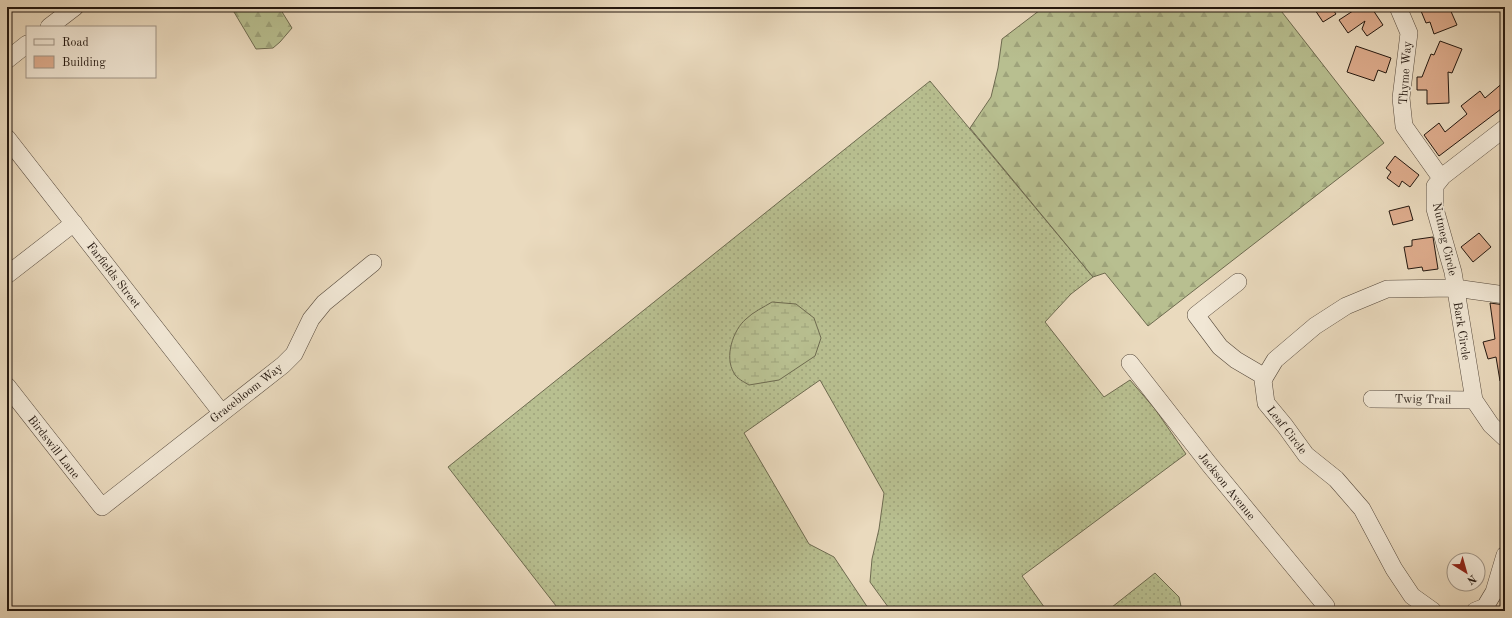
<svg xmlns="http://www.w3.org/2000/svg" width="1512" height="618" font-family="'Old Standard TT',serif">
	<defs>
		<pattern id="grass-dots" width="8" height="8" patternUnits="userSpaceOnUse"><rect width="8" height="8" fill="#b8bf90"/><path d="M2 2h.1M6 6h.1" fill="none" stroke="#9ea37b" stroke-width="1.8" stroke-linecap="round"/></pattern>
		<pattern id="forest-firs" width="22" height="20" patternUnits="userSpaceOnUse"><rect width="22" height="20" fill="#b8bf90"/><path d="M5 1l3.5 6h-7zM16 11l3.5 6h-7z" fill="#9ea37b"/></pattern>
		<pattern id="wetland-marsh" width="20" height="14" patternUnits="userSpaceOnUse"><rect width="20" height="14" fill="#b8bf90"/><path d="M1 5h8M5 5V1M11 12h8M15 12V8" fill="none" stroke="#9ea37b"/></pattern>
	</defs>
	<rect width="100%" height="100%" fill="#eadabe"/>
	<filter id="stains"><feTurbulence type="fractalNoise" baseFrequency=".005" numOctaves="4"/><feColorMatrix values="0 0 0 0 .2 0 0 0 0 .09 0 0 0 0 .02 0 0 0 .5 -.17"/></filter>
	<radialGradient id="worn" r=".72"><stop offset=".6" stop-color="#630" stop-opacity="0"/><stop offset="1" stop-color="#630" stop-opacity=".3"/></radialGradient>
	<!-- grass -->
	<path fill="url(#grass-dots)" stroke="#6e6b50" d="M 930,81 L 1093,277 L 1071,294 L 1045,322 L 1104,397 L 1130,380 L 1155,409 L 1186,454 L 1022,576 L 1047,611 L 891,611 L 870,582 L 872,559 L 879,529 L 884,493 L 820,380 L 744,433 L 809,544 L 834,557 L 870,611 L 560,611 L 448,467 Z
		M 1155,573 L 1179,597 L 1182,611 L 1107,611 Z"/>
	<!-- forest -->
	<path fill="url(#forest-firs)" stroke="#6e6b50" d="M 231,7 L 279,7 L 292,28 L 280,42 L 273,48 L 256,49 Z
		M 1044,7 L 1278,7 L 1384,143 L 1148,326 L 1105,273 L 1093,277 L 970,128 L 991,97 L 998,68 L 1002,39 Z"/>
	<!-- wetland -->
	<path fill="url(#wetland-marsh)" stroke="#6e6b50" d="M 772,302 L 796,304 L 814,318 L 821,338 L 815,356 L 779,380 L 749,385 C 744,382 736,378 734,373 C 724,357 733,330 746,319 C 753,312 764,307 772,302 Z"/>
	<!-- building -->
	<path fill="#dfad8e" stroke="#23170f" d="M 1313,7 L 1331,7 L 1336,14 L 1323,22 Z
		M 1359,7 L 1371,7 L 1383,25 L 1367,36 L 1362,29 L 1365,21 L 1348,33 L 1339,20 Z
		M 1431,7 L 1449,7 L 1457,25 L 1434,34 L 1430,22 L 1426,23 L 1421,11 Z
		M 1440,41 L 1462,49 L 1452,73 L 1448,72 L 1449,103 L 1427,104 L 1427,90 L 1417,90 L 1417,77 L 1422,77 L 1431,54 L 1434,55 Z
		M 1356,46 L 1391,58 L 1386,73 L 1378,70 L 1374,81 L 1347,72 Z
		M 1505,81 L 1505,106 L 1439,156 L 1424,135 L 1439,123 L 1445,132 L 1467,114 L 1461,106 L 1480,91 L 1485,98 Z
		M 1395,156 L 1419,175 L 1410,187 L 1402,181 L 1399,187 L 1387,178 L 1391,172 L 1386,168 Z
		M 1409,206 L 1413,220 L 1393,225 L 1389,211 Z
		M 1479,233 L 1491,247 L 1473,262 L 1461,247 Z
		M 1433,237 L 1438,269 L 1423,271 L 1422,267 L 1408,269 L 1404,247 L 1412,246 L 1412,240 Z
		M 1490,303 L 1505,305 L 1505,380 L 1500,381 L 1496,357 L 1488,359 L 1483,342 L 1495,339 Z"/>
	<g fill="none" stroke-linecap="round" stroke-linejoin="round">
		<!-- minor casing -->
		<g stroke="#55483b" stroke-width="18">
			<path id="minor" d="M 1398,7 L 1409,33 L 1401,98 L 1404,126 L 1441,178
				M 49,27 L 75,7
				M 7,60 L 27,44
				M 1505,128 L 1443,176 L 1435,186 L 1435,209 L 1453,272 L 1474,400 L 1491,425 L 1505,438
				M 7,138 L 221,412
				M 7,275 L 74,223
				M 1238,282 L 1196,315 L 1220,347 L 1236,360 L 1265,377
				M 1130,363 L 1209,464 L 1326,606
				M 7,386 L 102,507 L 283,365 L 294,354 L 311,319 L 324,303 L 373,263
				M 1372,399 L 1474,400
				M 1433,611 L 1412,596 L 1394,569 L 1362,509 L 1336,479 L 1306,455 L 1285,426 L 1266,403 L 1263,380 L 1275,360 L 1315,326 L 1346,306 L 1387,289 L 1455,288 L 1505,295
				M 1475,611 L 1485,607 L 1494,592 L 1505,555"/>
		</g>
		<!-- minor -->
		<use href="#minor" stroke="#f1e7d5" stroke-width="17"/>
	</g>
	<g text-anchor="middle" stroke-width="3.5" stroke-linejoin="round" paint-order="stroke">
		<!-- street labels -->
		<g font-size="12" fill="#23170f" stroke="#f1e7d5">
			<text transform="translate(1405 73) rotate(-86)" y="4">Thyme Way</text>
			<text transform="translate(1445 239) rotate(77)" y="4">Nutmeg Circle</text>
			<text transform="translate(114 275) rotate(52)" y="4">Farfields Street</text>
			<text transform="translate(1462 331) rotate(81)" y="4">Bark Circle</text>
			<text transform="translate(246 393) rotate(-38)" y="4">Gracebloom Way</text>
			<text transform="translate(1423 399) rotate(1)" y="4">Twig Trail</text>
			<text transform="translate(1287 430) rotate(52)" y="4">Leaf Circle</text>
			<text transform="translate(54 447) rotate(52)" y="4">Birdswill Lane</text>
			<text transform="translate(1227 486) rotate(51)" y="4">Jackson Avenue</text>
		</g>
	</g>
	<!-- margin -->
	<rect width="1512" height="618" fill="none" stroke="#eadabe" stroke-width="24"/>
	<rect x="8" y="8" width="1496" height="602" fill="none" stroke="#23170f" stroke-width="2"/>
	<rect x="12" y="12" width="1488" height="594" fill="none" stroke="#23170f"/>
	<!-- legend -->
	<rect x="26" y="26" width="130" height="52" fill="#f1e7d5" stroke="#9f9486"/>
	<rect x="34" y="39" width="20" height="6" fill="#f1e7d5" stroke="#9f9486"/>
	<text x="62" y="46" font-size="12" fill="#23170f">Road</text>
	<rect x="34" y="56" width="20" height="12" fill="#dfad8e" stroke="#9f9486"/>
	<text x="62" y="66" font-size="12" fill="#23170f">Building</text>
	<!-- north arrow -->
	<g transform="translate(1466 572) rotate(143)"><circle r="19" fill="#f1e7d5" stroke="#9f9486"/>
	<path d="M0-3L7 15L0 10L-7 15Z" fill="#8f2418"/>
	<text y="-6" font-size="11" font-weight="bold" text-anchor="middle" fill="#23170f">N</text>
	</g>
	<rect width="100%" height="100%" filter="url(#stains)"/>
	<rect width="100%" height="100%" fill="url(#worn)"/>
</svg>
